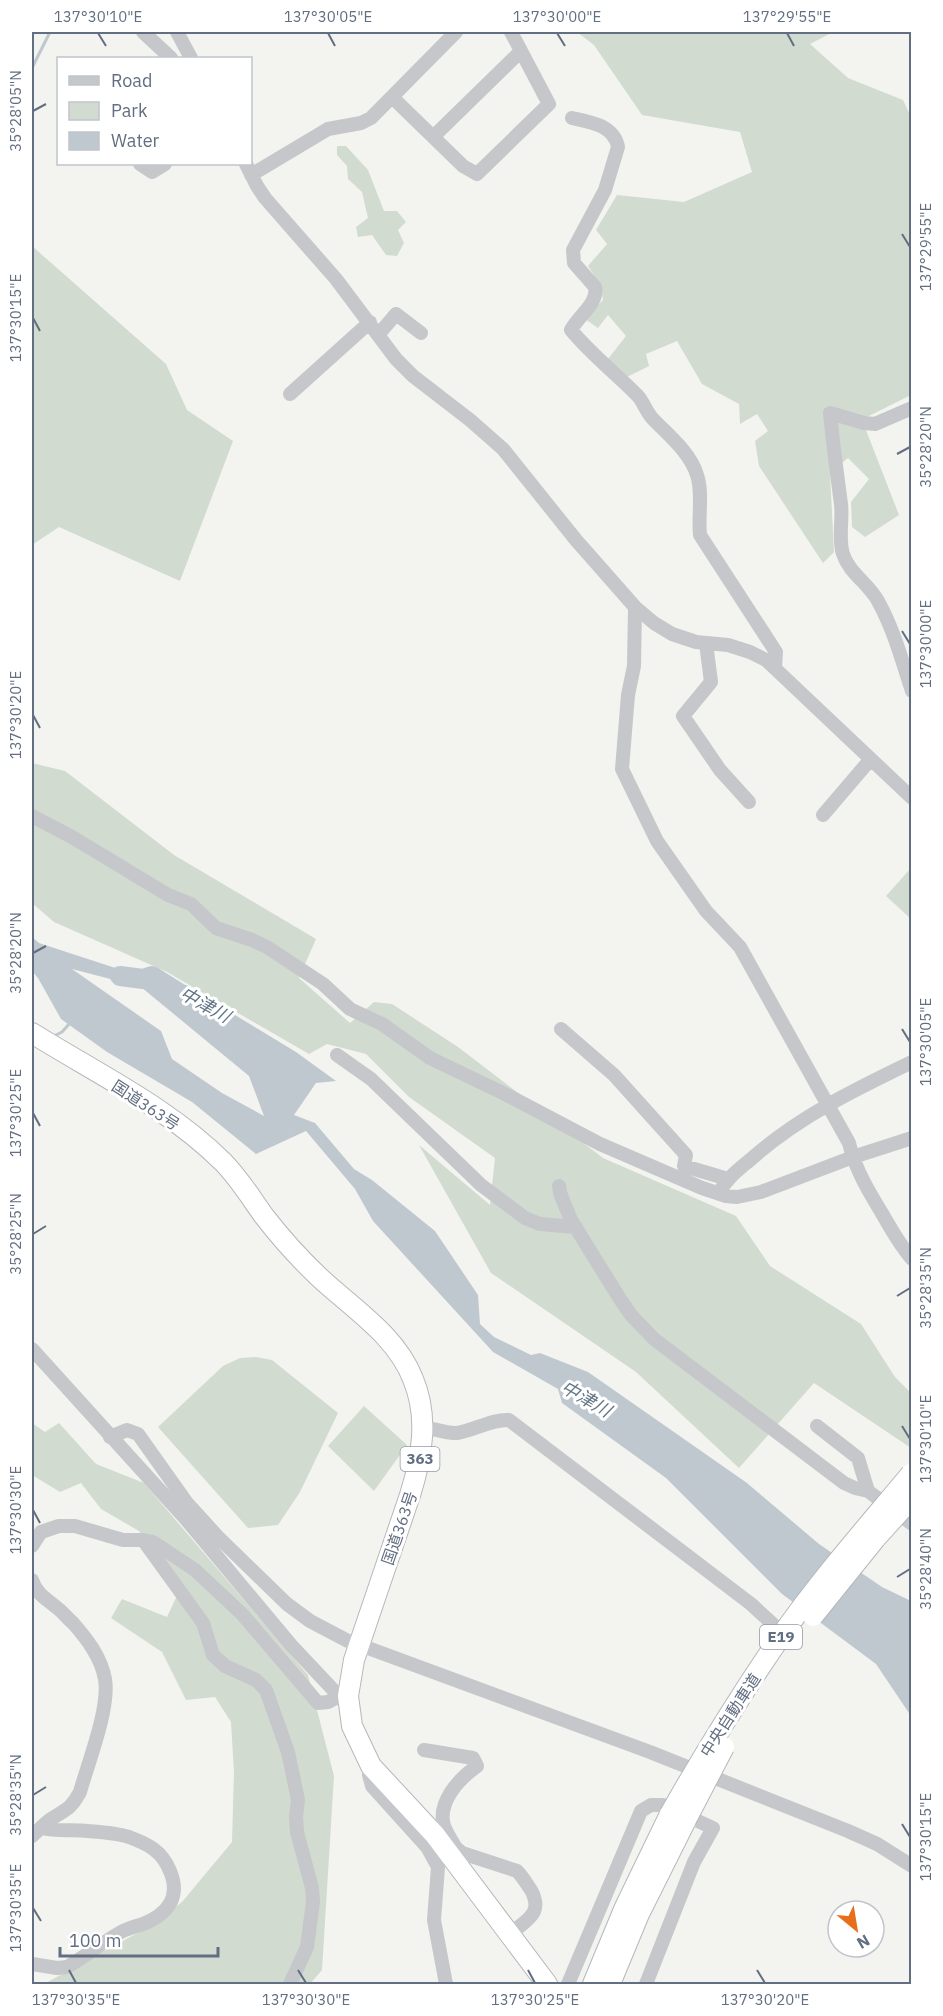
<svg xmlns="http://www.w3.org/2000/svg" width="943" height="2016" font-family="'IBM Plex Sans','Noto Sans JP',sans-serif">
	<rect width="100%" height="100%" fill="#f3f4ef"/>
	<!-- green -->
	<path fill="#d2dbd0" d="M 577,32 L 833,32 L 810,44 L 848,78 L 903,100 L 911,117 L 911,395 L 851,425 L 866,430 L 899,515 L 865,537 L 852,527 L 851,502 L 869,479 L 848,458 L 830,473 L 834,552 L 823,563 L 759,466 L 755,441 L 768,431 L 757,414 L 740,424 L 739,404 L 702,384 L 677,341 L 646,354 L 649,366 L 627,377 L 608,359 L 626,336 L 608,315 L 598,328 L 585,319 L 603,300 L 601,286 L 588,266 L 607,244 L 596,230 L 617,195 L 684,202 L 752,172 L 740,132 L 642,115 L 594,45 Z
		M 337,146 L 346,146 L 368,170 L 384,211 L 397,211 L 406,222 L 398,230 L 404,243 L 397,256 L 386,255 L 372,235 L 358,237 L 356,227 L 368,218 L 362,192 L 348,179 L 347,166 L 337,155 Z
		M 32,246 L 166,364 L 187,410 L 233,441 L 180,581 L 59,527 L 32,545 Z
		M 32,763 L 65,771 L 174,855 L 316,939 L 299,978 L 350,1023 L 374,1002 L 392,1004 L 458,1047 L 603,1158 L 736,1216 L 770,1266 L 861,1324 L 895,1377 L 911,1393 L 911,1448 L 814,1383 L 739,1468 L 636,1372 L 491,1273 L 419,1145 L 490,1205 L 495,1158 L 409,1097 L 366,1054 L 327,1044 L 309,1054 L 167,972 L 54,922 L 32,903 Z
		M 911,868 L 911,919 L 886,896 Z
		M 256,1357 L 272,1360 L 338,1413 L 300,1492 L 278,1525 L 248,1528 L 158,1427 L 223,1366 L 240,1358 Z
		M 364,1406 L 407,1445 L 374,1491 L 328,1446 Z
		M 32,1423 L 45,1432 L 59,1423 L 96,1464 L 144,1483 L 308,1675 L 334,1776 L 322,1970 L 310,1984 L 44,1984 L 152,1925 L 182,1902 L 232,1842 L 234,1773 L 231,1722 L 215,1697 L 186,1700 L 162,1652 L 111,1618 L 122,1599 L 167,1617 L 181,1587 L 139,1531 L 101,1509 L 81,1483 L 60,1492 L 32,1475 Z"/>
	<!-- water -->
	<path fill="#c0c8cf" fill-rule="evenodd" d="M 32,937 L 39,943 L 207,998 L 296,1052 L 336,1081 L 316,1083 L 294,1115 L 315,1123 L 354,1169 L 372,1180 L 435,1231 L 478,1295 L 480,1324 L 494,1337 L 531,1355 L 540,1353 L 588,1372 L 747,1483 L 819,1544 L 882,1587 L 911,1601 L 911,1716 L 876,1664 L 782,1594 L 666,1478 L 562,1403 L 558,1389 L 493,1352 L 373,1221 L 355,1189 L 306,1131 L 256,1154 L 192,1102 L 107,1052 L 61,1019 L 38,978 L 32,971 ZM 72,969 L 141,987 L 249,1076 L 264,1116 L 222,1093 L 172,1059 L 161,1031 Z"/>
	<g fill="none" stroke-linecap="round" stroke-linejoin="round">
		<!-- stream -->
		<path stroke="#c0c8cf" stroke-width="3" d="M 32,68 L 50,32
			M 52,1037 L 62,1032 L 70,1023"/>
		<!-- river -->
		<path stroke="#c0c8cf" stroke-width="20" d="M 120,976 L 143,979 L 152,976 L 179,993 L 187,996"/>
		<!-- highway casing -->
		<g stroke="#b5b7ba" stroke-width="22">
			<path id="highway" d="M 32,1033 C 96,1073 169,1108 223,1162 C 239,1178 251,1198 264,1216 C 281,1238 299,1258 319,1277 C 352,1308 396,1335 413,1379 C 429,1417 422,1457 410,1495 L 354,1660 L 348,1696 L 352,1726 L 371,1766 L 435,1835 L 547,1984
				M 593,1984 L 625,1907 L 670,1814
				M 610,1984 L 639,1914 L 686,1820"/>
		</g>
		<!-- minor -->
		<path stroke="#c5c7cb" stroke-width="14" d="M 143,32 L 171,58
			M 177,32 L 191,58
			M 392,97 L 463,166 L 477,174 L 549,104 L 511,32
			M 572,118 C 590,122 614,125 618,147 L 605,190 L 573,250 L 574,263 L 595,287 C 599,303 577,317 571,330 C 591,354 615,373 637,395 C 643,401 646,411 652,418 C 668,435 690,452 697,475 C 703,492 698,516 700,535 L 776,652 L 775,668
			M 434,136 L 521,51
			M 140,164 L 152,172 L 165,164
			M 246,164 L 257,186 L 265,198 L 336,279 L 396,359 L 413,376 L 470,420 L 503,449 L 576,540 L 635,607 L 654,623 L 672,634 L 696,642 L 728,645 L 750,652 L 766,660 L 912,798
			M 251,175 L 328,129 L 361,123 L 371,118 L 456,32
			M 378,335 L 396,314 L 421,333
			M 290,394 L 370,322
			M 912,408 L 875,424 L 864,423 L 830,413 C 833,444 837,474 841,504 C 843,520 838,538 843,554 C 849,573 869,584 878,601 C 894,630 902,661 912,691
			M 635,607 L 634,666 L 628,695 L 622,769 L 657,841 L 706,911 L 740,947 L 849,1143 C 855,1169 869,1192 883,1215 C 892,1231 900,1245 912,1259
			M 706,643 L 711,682 L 683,716 L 720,770 L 749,802
			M 823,815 L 870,760
			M 32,816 L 72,837 L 168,895 L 191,904 L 216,928 L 252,940 L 267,947 L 323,984 L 350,1009 L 382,1024 L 430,1058 L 505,1094 L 600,1144 L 702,1188 L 726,1196 L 737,1197 L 761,1192 L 853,1157 L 912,1138
			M 561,1029 L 614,1075 L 686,1155 L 684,1166 L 728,1179
			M 337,1055 L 371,1079 L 481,1185 L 525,1218 L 540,1224 L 576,1227
			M 559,1186 L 560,1193 L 571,1220 L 620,1299 L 631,1315 L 654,1339 L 844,1483 L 855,1488 L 868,1491
			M 719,1193 C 726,1179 738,1170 750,1160 C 798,1117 854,1090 912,1062
			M 32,1349 L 185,1518 L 291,1645 L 339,1696 L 348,1696
			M 817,1426 L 858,1458 L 868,1491 L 912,1524
			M 423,1428 C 434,1428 448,1434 457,1433 C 475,1430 492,1419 509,1420 L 751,1604 L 778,1629
			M 110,1437 L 127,1430 L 138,1434 L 187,1503 L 218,1537 L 287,1604 L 310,1621 L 348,1641
			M 143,1540 L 203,1623 L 213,1655 L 225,1666 L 256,1680 L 266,1690 L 288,1752 L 298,1800 L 296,1817 L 297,1832 L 312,1888 L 313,1902 L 307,1947 L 290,1984
			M 32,1546 L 41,1532 L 59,1526 L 75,1526 L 123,1540 L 143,1540 L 153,1542 L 195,1570 L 242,1614 L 318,1703 L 328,1702 L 339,1696
			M 32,1580 C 37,1594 45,1598 56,1607 C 62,1611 67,1618 73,1623 C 87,1639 101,1657 105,1679 C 110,1708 88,1763 80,1792 C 70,1810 66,1809 51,1819 C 44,1824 38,1831 32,1836
			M 368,1648 L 650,1752 L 848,1831 L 877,1844 L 912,1866
			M 424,1750 L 473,1758 L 477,1766 C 459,1779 437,1802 444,1826 C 447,1834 452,1841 456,1848
			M 371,1766 L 369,1775 L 372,1786 L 427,1847 L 438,1867 L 434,1920 L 446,1984
			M 450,1852 L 456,1848 L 462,1853 L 517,1871 C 523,1877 526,1883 531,1890 C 544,1914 526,1920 510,1934
			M 32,1964 L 57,1968 L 67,1967 C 86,1956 103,1942 121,1932 C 128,1928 136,1926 143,1924 C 168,1914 181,1897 170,1871 C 162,1851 148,1844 129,1837 C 117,1833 101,1832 88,1831 C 72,1829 57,1832 42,1828
			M 568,1984 L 641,1811 L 651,1805 L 663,1805 L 713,1828 L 694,1862 L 646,1984"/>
		<!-- highway -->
		<use href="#highway" stroke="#fff" stroke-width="20"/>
		<!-- highway-bridge casing -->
		<g stroke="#b5b7ba" stroke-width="22" stroke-linecap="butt">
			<path id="highway-bridge" d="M 813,1616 L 875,1539 L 912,1498
				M 670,1814 C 704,1754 740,1696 779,1639 C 819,1581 866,1528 911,1474
				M 686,1820 L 724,1747"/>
		</g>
		<!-- highway-bridge -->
		<use href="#highway-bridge" stroke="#fff" stroke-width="20"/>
	</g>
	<!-- ticks -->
	<path fill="none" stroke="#626e81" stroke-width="2" d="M 98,33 L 106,46M 328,33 L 335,46M 557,33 L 565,46M 787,33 L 794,46M 33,111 L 46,104M 902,234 L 910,247M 33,318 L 40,331M 897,454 L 910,447M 902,631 L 910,644M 33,715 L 40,728M 33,953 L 46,946M 902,1029 L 910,1042M 33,1113 L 40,1126M 33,1234 L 46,1226M 897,1296 L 910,1288M 902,1426 L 910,1439M 33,1510 L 40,1523M 897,1577 L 910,1569M 33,1795 L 46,1787M 902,1824 L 910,1837M 33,1908 L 41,1921M 69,1970 L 76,1983M 298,1970 L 306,1983M 528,1970 L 535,1983M 757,1970 L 765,1983"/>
	<g text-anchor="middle" stroke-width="6" stroke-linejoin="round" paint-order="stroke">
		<!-- shield labels -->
		<g fill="#fff" stroke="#919aa7" stroke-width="1.5">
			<rect x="400.5" y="1447" width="39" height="24" rx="4.5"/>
			<rect x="760" y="1625" width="42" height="24" rx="4.5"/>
		</g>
		<g font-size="15" font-weight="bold" fill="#626e81">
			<text x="420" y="1464">363</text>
			<text x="781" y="1642">E19</text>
		</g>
		<!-- street labels -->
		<g font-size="16" fill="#626e81" stroke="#fff">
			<text transform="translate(146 1105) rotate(33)" y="6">国道363号</text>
			<text transform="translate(399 1528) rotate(-71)" y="6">国道363号</text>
			<text transform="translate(730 1715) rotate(-57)" y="6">中央自動車道</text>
		</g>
		<!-- water labels -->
		<g font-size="18" font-style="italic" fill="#627686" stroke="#fff">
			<text transform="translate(205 1005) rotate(29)" y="6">中津川</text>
			<text transform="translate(586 1399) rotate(30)" y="6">中津川</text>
		</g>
	</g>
	<!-- border -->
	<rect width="943" height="2016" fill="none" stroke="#ffffff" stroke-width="66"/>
	<!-- legend -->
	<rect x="57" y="57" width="195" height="108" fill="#ffffff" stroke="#c0c5cd" stroke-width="1.5"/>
	<rect x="69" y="76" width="30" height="9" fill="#c5c7cb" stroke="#c0c5cd" stroke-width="1.5"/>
	<text x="111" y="87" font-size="18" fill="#626e81">Road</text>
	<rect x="69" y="102" width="30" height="18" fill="#d2dbd0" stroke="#c0c5cd" stroke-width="1.5"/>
	<text x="111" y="117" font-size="18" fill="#626e81">Park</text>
	<rect x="69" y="132" width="30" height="18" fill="#c0c8cf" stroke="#c0c5cd" stroke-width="1.5"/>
	<text x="111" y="147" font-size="18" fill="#626e81">Water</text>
	<!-- north arrow -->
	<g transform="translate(856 1929) rotate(150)"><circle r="28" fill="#ffffff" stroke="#c0c5cd" stroke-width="1.5"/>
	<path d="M0-4.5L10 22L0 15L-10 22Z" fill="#e76f1c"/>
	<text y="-9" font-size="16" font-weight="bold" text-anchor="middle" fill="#626e81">N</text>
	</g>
	<!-- scale -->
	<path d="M60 1947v9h158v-9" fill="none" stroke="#626e81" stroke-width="3"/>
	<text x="69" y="1947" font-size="18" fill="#626e81" stroke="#ffffff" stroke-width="4.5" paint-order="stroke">100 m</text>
	<rect x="33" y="33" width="877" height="1950" fill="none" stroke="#626e81" stroke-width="2"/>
	<g font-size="15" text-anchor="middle" fill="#626e81">
		<text x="98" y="22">137°30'10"E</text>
		<text x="328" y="22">137°30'05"E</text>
		<text x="557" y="22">137°30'00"E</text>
		<text x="787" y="22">137°29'55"E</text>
		<text transform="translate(16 111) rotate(-90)" y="5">35°28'05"N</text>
		<text transform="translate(926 247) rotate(-90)" y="5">137°29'55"E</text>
		<text transform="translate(16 318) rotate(-90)" y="5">137°30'15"E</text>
		<text transform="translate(926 447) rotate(-90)" y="5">35°28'20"N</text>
		<text transform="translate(926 644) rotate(-90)" y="5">137°30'00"E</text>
		<text transform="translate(16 715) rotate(-90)" y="5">137°30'20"E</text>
		<text transform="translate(16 953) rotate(-90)" y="5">35°28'20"N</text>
		<text transform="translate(926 1042) rotate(-90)" y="5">137°30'05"E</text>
		<text transform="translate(16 1113) rotate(-90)" y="5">137°30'25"E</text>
		<text transform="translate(16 1234) rotate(-90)" y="5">35°28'25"N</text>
		<text transform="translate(926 1288) rotate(-90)" y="5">35°28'35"N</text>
		<text transform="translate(926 1439) rotate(-90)" y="5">137°30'10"E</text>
		<text transform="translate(16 1510) rotate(-90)" y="5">137°30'30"E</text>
		<text transform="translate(926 1569) rotate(-90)" y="5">35°28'40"N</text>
		<text transform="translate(16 1795) rotate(-90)" y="5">35°28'35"N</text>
		<text transform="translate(926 1837) rotate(-90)" y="5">137°30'15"E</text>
		<text transform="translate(16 1908) rotate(-90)" y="5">137°30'35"E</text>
		<text x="76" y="2005">137°30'35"E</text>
		<text x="306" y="2005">137°30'30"E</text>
		<text x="535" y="2005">137°30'25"E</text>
		<text x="765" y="2005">137°30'20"E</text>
	</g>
</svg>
